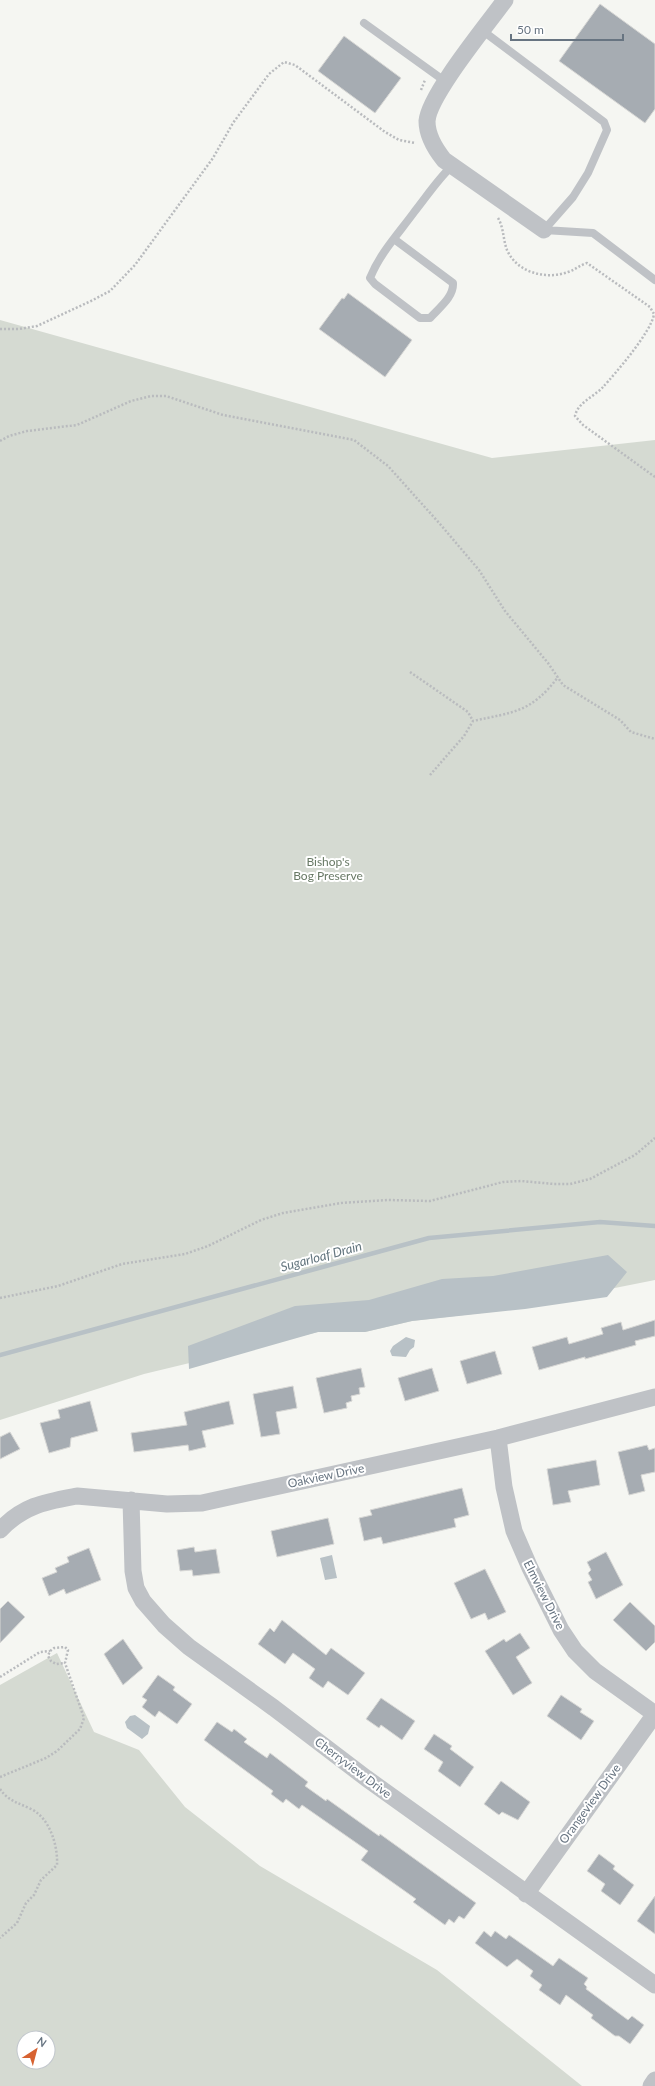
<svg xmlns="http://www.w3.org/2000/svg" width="655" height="2086" font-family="Lato,sans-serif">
	<rect width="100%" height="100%" fill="#f5f6f2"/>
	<!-- green -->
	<path fill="#d5dad2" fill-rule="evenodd" d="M 0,320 L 492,458 L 655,440 L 655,1280 L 499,1311 L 412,1321 L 365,1332 L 318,1332 L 144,1374 L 0,1420 Z
		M 57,1653 L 94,1732 L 139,1750 L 185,1807 L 260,1866 L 437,1970 L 582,2086 L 0,2086 L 0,1685 ZM 24,2038 L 48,2038 L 48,2062 L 24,2062 Z"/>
	<!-- water -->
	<path fill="#b8c1c6" d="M 608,1255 L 627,1272 L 607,1297 L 525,1309 L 412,1321 L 365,1332 L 318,1332 L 189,1369 L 188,1346 L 295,1306 L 369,1300 L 442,1279 L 493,1276 Z
		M 406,1337 L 415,1340 L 414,1347 L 410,1350 L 406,1357 L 392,1356 L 390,1351 L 393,1346 Z
		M 332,1555 L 337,1578 L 325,1580 L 320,1558 Z
		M 135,1715 L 150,1726 L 148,1734 L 142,1739 L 127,1728 L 125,1722 L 130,1716 Z"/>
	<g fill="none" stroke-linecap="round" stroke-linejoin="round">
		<!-- stream -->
		<path stroke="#b8c1c6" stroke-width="4.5" d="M 0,1355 L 429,1238 L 600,1222 L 655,1226"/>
	</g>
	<!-- building -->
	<path fill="#a6acb2" stroke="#d7d7d5" d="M 600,4 L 655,44 L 655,109 L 645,123 L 559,61 Z
		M 344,36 L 401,78 L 375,113 L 318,71 Z
		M 348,293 L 412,340 L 385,377 L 319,329 L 342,298 L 344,299 Z
		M 655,1320 L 655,1336 L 635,1341 L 636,1345 L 585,1359 L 585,1357 L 539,1370 L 532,1347 L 567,1337 L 569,1344 L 603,1334 L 601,1328 L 621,1322 L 623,1330 Z
		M 495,1351 L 502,1374 L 467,1384 L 460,1361 Z
		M 361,1368 L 365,1387 L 359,1388 L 360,1394 L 351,1396 L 352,1401 L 346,1403 L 347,1408 L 324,1413 L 316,1378 Z
		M 432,1368 L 439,1391 L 405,1401 L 398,1378 Z
		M 293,1386 L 297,1408 L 276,1412 L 280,1434 L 261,1437 L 253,1394 Z
		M 90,1401 L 98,1431 L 71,1438 L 70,1447 L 49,1453 L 40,1423 L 60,1418 L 58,1410 Z
		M 229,1401 L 234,1424 L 202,1431 L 206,1447 L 189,1451 L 188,1445 L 134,1452 L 131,1433 L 187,1425 L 184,1412 Z
		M 10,1432 L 20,1449 L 0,1459 L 0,1437 Z
		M 647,1445 L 649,1450 L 655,1448 L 655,1472 L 641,1475 L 645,1491 L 629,1495 L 618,1452 Z
		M 596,1460 L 600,1485 L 568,1491 L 571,1502 L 553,1505 L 547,1469 Z
		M 462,1488 L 469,1515 L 454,1519 L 456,1527 L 383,1544 L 381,1537 L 364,1541 L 359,1518 L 372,1515 L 370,1510 Z
		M 328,1518 L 334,1544 L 277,1557 L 271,1531 Z
		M 194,1547 L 195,1552 L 216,1549 L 220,1573 L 193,1576 L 192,1570 L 180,1571 L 177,1550 Z
		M 89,1548 L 101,1580 L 66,1594 L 64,1589 L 49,1596 L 42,1578 L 57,1572 L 55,1568 L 69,1562 L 67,1557 Z
		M 606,1552 L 623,1585 L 596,1599 L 588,1582 L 592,1580 L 588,1573 L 591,1570 L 587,1562 Z
		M 485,1569 L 506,1612 L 488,1620 L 485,1613 L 471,1619 L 454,1583 Z
		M 8,1601 L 25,1617 L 0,1643 L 0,1609 Z
		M 630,1602 L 655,1626 L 655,1642 L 646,1651 L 613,1620 Z
		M 282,1620 L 326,1655 L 331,1648 L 365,1673 L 348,1695 L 328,1681 L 323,1688 L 309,1678 L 315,1669 L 293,1653 L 285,1664 L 258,1644 L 270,1628 L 274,1632 Z
		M 520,1633 L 530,1648 L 516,1657 L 532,1683 L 513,1695 L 485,1651 L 504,1639 L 506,1642 Z
		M 123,1639 L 143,1668 L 123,1685 L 104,1654 Z
		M 158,1675 L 175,1687 L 173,1690 L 192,1704 L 177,1724 L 159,1711 L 155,1717 L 142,1707 L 147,1700 L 142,1697 Z
		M 561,1695 L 582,1709 L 580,1712 L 594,1721 L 581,1740 L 547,1716 Z
		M 381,1698 L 415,1721 L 402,1740 L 381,1725 L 379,1728 L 366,1719 Z
		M 217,1722 L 232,1732 L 234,1729 L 247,1739 L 244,1742 L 267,1758 L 270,1753 L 308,1782 L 305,1786 L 326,1801 L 327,1799 L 379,1836 L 380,1834 L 476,1903 L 464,1919 L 459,1916 L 454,1923 L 449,1919 L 445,1925 L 413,1902 L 416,1899 L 361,1860 L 368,1851 L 302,1805 L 299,1809 L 286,1799 L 283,1803 L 271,1794 L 273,1791 L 204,1740 Z
		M 434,1734 L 452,1746 L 450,1749 L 474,1767 L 460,1787 L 438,1771 L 443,1762 L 424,1749 Z
		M 501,1781 L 530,1802 L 518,1820 L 502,1812 L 499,1815 L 484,1804 Z
		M 599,1854 L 615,1866 L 613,1869 L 634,1885 L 620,1905 L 601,1891 L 605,1884 L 587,1871 Z
		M 655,1896 L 655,1934 L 637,1921 Z
		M 484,1931 L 491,1937 L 495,1931 L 506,1939 L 509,1935 L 553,1966 L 559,1958 L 588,1978 L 584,1984 L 587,1987 L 586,1989 L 628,2020 L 632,2016 L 644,2025 L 630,2044 L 619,2036 L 615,2036 L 591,2018 L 593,2015 L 566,1995 L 560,2005 L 539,1990 L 542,1985 L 530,1976 L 533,1971 L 517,1959 L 507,1967 L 475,1943 Z"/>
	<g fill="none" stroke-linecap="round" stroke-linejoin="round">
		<!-- path -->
		<path stroke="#b9bbbe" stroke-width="2.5" stroke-dasharray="2 2" stroke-linecap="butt" d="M 421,90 L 425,80
			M 498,218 C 504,228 503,240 507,250 C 517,273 547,280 568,272 C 575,270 580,265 587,263 L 650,307 L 654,314 C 652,331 615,374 603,387 C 594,397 578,402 575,416 L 583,425 L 655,477
			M 0,329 L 19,329 L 37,326 L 91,301 L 110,291 L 135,265 L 213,158 L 233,123 L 269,74 L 284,62 L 295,65 L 385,132 L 399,140 L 415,143
			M 0,441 L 9,436 L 27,431 L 77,425 L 131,401 L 151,396 L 166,396 L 223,415 L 354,440 L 388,466 L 440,524 L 479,570 L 505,611 L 548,663 L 563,685 L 620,720 L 631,732 L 655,739
			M 410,672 L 468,712 L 473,721
			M 430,775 L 464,736 L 473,721 C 513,712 531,713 558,677
			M 0,1298 L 58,1286 L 122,1264 L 185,1254 L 208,1246 L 261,1220 L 283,1213 L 341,1203 L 388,1200 L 430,1201 L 503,1182 L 521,1181 L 554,1184 L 570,1184 L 590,1179 L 635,1155 L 655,1138
			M 0,1677 L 40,1652 L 50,1651
			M 0,1777 L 46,1758 L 57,1751 L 80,1729 L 84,1718 L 65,1663 L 68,1650 L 65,1647 L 54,1648 L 50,1651 L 48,1656 L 51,1661 L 56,1664 L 65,1663
			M 0,1789 C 8,1801 19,1803 31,1809 C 50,1818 58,1846 57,1865 L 41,1880 L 34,1895 L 26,1903 L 17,1923 L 0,1938"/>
		<!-- lane -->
		<path stroke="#bfc2c6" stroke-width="8" d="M 364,23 L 446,82
			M 483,31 L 604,122 L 607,130 L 588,173 L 573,197 L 544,230
			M 544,230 L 593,233 L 655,280
			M 394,239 L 453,283 C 454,297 439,308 430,318 L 420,318 L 375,284 L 370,278 C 380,253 399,233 415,211 C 427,196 438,179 452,166"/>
		<!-- street -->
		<path stroke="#bfc2c6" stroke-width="17" d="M 505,0 C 487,25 429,95 427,121 C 427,135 436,150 444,160 L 544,230
			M 498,1438 L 504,1487 L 514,1531 L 530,1568 L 561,1630 L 575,1651 L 595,1671 L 655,1714
			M 131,1500 L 133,1571 L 136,1588 L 143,1601 L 164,1625 L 189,1647 L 274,1708 L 366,1778 L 655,1985
			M 0,1530 C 24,1505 45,1502 77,1496 L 167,1504 L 202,1503 L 498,1438 L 655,1397
			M 526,1894 L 655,1714
			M 651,2086 L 655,2080"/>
	</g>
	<g text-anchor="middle" stroke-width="4" stroke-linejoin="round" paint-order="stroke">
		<!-- park labels -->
		<g font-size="12" fill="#687965" stroke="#fff">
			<text x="328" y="866">Bishop's<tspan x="328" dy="14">Bog Preserve</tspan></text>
		</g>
		<!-- street labels -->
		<g font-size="12" fill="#677481" stroke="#fff">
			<text transform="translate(326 1476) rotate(-12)" y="4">Oakview Drive</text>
			<text transform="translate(544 1595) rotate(63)" y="4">Elmview Drive</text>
			<text transform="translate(353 1768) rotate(37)" y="4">Cherryview Drive</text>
			<text transform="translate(590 1804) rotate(-54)" y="4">Orangeview Drive</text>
		</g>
		<!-- water labels -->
		<g font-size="13" font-style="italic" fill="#63757e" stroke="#fff">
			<text transform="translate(321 1256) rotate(-15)" y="5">Sugarloaf Drain</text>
		</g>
	</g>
	<!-- north arrow -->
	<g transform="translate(36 2050) rotate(36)"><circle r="19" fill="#ffffff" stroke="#c2c7cd"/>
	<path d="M0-3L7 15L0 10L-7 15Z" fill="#d76231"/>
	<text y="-6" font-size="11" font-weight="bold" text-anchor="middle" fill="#677481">N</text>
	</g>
	<!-- scale -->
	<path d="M511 34v6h112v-6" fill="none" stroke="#677481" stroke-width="2"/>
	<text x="517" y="34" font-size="12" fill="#677481" stroke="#ffffff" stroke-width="3" paint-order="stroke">50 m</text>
</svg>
